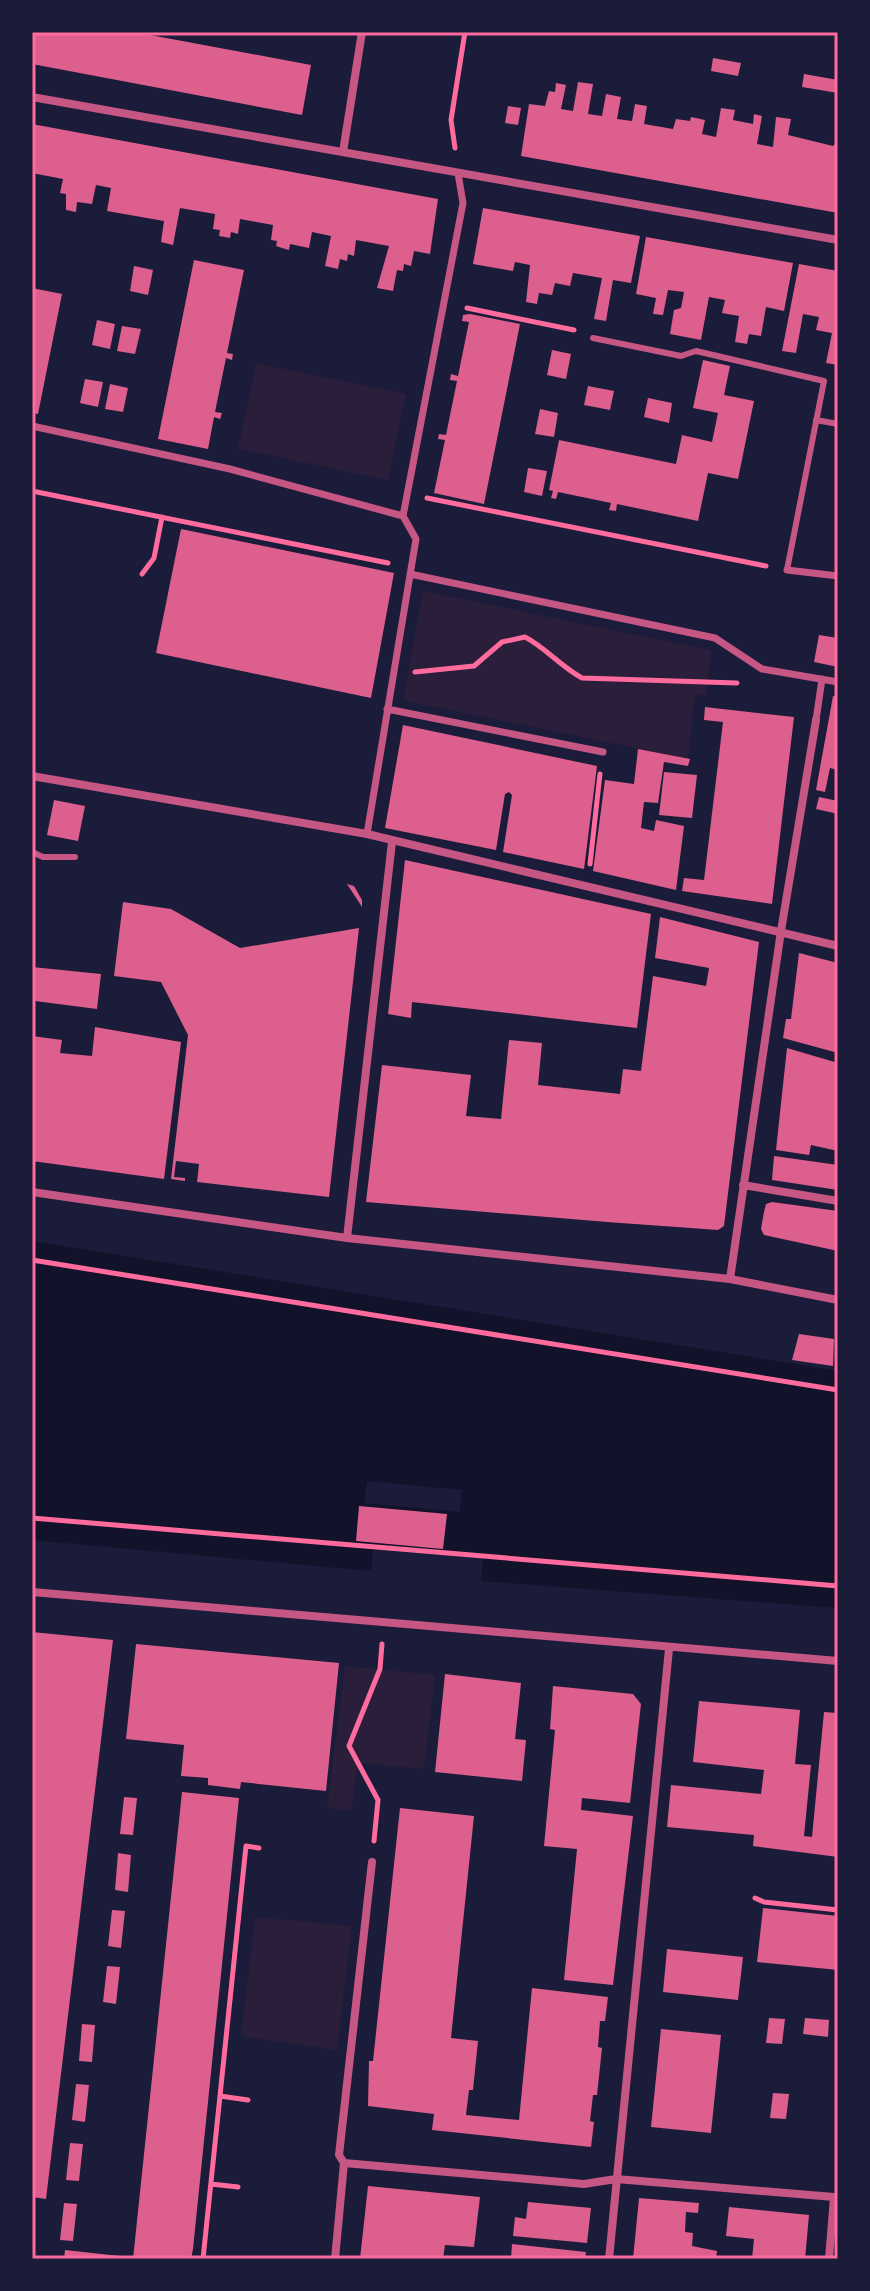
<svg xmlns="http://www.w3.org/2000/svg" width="870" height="2291" font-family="'IBM Plex Serif',serif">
	<rect width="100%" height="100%" fill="#1b1b3a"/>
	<!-- green -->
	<path fill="#2a1e3b" d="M 256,363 L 406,394 L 388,480 L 238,449 Z
		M 423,591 L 711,650 L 707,695 L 695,694 L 688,759 L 403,700 Z
		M 345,1666 L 435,1675 L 424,1769 L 358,1763 L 351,1811 L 327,1808 Z
		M 255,1917 L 352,1926 L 337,2050 L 241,2036 Z"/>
	<!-- water -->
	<path fill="#12122b" d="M 32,1241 L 838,1371 L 838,1608 L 481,1581 L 32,1540 Z"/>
	<!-- pier -->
	<path fill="#1b1b3a" d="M 367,1481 L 462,1490 L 460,1512 L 364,1503 Z
		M 373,1548 L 483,1558 L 481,1581 L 371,1571 Z"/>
	<!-- building -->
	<path fill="#dd5f8e" d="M 32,32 L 134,32 L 311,65 L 302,115 L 32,64 Z
		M 713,58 L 741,63 L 738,76 L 711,71 Z
		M 804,74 L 838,80 L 838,93 L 802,87 Z
		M 578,82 L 593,84 L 588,114 L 602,116 L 606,94 L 621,97 L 617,119 L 632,121 L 635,104 L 647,106 L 644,124 L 673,129 L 676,119 L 690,121 L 691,117 L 705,120 L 702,134 L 716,137 L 721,108 L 735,110 L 733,120 L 753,124 L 754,114 L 762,116 L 757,144 L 773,147 L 776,117 L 791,119 L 788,135 L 833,146 L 838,141 L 838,213 L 521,156 L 529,104 L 545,106 L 549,91 L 555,92 L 556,83 L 566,85 L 561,109 L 573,111 Z
		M 508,106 L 521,108 L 518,125 L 505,123 Z
		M 32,124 L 438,199 L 430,254 L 414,251 L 411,266 L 404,264 L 403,271 L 397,270 L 393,291 L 377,288 L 389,246 L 356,240 L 354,256 L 348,254 L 347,261 L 340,259 L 338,269 L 325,266 L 331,236 L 312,232 L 309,248 L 290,244 L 289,250 L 282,248 L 276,246 L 277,241 L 271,240 L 273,225 L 240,219 L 238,234 L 231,232 L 230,238 L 219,236 L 220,230 L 213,229 L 215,214 L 180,208 L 173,245 L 161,242 L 164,221 L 107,211 L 111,188 L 96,185 L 92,204 L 77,202 L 76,212 L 66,210 L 66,194 L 60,193 L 63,179 L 32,173 Z
		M 483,208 L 640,236 L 631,283 L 613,280 L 606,321 L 594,319 L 602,278 L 573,273 L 570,286 L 555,283 L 552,295 L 539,293 L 537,304 L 526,302 L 530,265 L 515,262 L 513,271 L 473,264 Z
		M 646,237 L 793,263 L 784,311 L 766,307 L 761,336 L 749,334 L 747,344 L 735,342 L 739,316 L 722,313 L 725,300 L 709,297 L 701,340 L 670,334 L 674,310 L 681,308 L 684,292 L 668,290 L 663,315 L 653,314 L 656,298 L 636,294 Z
		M 194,260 L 244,270 L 227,353 L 233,354 L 232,360 L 226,358 L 215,412 L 222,413 L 220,419 L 214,417 L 208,449 L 158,439 Z
		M 799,264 L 838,271 L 838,365 L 826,363 L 832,333 L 816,330 L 819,317 L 803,314 L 796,353 L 782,351 Z
		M 134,266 L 153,270 L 148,295 L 130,291 Z
		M 32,288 L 62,294 L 38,414 L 32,413 Z
		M 470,314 L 520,324 L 484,504 L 434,493 L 445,440 L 438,439 L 439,434 L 446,435 L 457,381 L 450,380 L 451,374 L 458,376 L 469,322 L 462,321 L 463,315 Z
		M 97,320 L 115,324 L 110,349 L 92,345 Z
		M 122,326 L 141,329 L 135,354 L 117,351 Z
		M 552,350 L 571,354 L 566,379 L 547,375 Z
		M 703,360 L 730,366 L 724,395 L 754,401 L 738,479 L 708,473 L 698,521 L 617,504 L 616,511 L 609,510 L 611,503 L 558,492 L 556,499 L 551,498 L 553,491 L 549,490 L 559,440 L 676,464 L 682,435 L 712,442 L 718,413 L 693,408 Z
		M 85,379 L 103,382 L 98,407 L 80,403 Z
		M 110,384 L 128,388 L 123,412 L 105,409 Z
		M 588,386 L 614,391 L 610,410 L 584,405 Z
		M 648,398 L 672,403 L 669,423 L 644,417 Z
		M 540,409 L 558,413 L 554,437 L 535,434 Z
		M 528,468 L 547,471 L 542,496 L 524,492 Z
		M 181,529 L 394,573 L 371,698 L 156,653 Z
		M 819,635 L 838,638 L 838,667 L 814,662 Z
		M 833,696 L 838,697 L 838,770 L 830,768 L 825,792 L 816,790 Z
		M 705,707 L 794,717 L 772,904 L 682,891 L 684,878 L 704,880 L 723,722 L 704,720 Z
		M 403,725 L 597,766 L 584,869 L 503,852 L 512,795 L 509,792 L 505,794 L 496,850 L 385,828 Z
		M 638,749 L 690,759 L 688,766 L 664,762 L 658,803 L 644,802 L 641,828 L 654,831 L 656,820 L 684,826 L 676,890 L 593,871 L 605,780 L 634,784 Z
		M 664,772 L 697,775 L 692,818 L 659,815 Z
		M 819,797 L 838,801 L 838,814 L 816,809 Z
		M 54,800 L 85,806 L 78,841 L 47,835 Z
		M 405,860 L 651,914 L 637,1028 L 412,1002 L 411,1018 L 388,1014 Z
		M 347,884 L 354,886 L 362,900 L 362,907 Z
		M 123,902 L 171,909 L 240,948 L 359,928 L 329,1197 L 197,1182 L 199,1164 L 176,1161 L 174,1177 L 185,1178 L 185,1181 L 171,1179 L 188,1035 L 161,982 L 114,976 Z
		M 660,917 L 759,942 L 724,1226 L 718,1230 L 607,1222 L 366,1202 L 382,1065 L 471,1075 L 466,1116 L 501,1119 L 509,1040 L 542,1043 L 538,1085 L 620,1094 L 623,1069 L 641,1071 L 653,976 L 706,986 L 709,968 L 655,958 Z
		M 799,953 L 838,963 L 838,1053 L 783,1038 L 786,1019 L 791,1019 Z
		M 32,967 L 101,974 L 97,1009 L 35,1001 L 32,1013 Z
		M 95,1027 L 181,1042 L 164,1179 L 32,1161 L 32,1036 L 62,1040 L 60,1053 L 92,1056 Z
		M 787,1048 L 838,1063 L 838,1151 L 811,1145 L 809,1155 L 776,1150 Z
		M 774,1156 L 838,1165 L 838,1190 L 772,1180 Z
		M 772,1202 L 838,1211 L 838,1251 L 764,1235 L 761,1229 L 764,1212 L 766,1204 Z
		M 799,1334 L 834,1339 L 833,1366 L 792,1360 Z
		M 359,1506 L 447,1514 L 443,1549 L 356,1541 Z
		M 32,1632 L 113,1640 L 46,2199 L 32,2197 Z
		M 136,1644 L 339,1663 L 326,1791 L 241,1782 L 240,1789 L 208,1785 L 208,1778 L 181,1776 L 184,1745 L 126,1739 Z
		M 445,1674 L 521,1683 L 515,1739 L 526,1740 L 522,1781 L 435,1772 Z
		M 553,1686 L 633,1694 L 641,1704 L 630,1803 L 582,1798 L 581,1810 L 633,1816 L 613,1985 L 564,1980 L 577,1849 L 544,1846 L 555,1730 L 550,1729 Z
		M 699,1701 L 800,1710 L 795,1764 L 811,1765 L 804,1836 L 812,1837 L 824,1712 L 838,1713 L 838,1857 L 753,1846 L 754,1835 L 667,1827 L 671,1785 L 761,1794 L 764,1770 L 693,1762 Z
		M 182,1792 L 239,1798 L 193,2249 L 191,2259 L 133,2259 Z
		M 124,1797 L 137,1798 L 133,1835 L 120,1834 Z
		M 400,1808 L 474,1816 L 451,2038 L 478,2041 L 473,2090 L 469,2090 L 466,2115 L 519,2120 L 532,1988 L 608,1997 L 605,2021 L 600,2021 L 598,2047 L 602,2048 L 597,2095 L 593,2095 L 590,2121 L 594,2122 L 591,2147 L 432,2130 L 434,2114 L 368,2106 L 369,2061 L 373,2061 Z
		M 118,1853 L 131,1855 L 128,1892 L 115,1890 Z
		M 763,1908 L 838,1916 L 838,1970 L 757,1962 Z
		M 112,1910 L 125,1911 L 121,1948 L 108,1946 Z
		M 667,1949 L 743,1957 L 738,2000 L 663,1992 Z
		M 107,1966 L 120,1967 L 116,2004 L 103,2002 Z
		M 769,2018 L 785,2019 L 782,2044 L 766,2043 Z
		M 805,2018 L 829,2020 L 828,2037 L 803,2034 Z
		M 82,2024 L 95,2025 L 92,2062 L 79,2061 Z
		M 661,2029 L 721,2035 L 711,2133 L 651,2127 Z
		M 76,2084 L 89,2085 L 85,2122 L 72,2120 Z
		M 773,2093 L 789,2094 L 786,2119 L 770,2118 Z
		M 70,2143 L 83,2144 L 79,2181 L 66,2180 Z
		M 368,2186 L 480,2197 L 474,2247 L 445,2245 L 443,2259 L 360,2259 Z
		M 639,2198 L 699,2203 L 698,2213 L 686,2212 L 685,2232 L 693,2233 L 692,2246 L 717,2251 L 716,2259 L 633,2259 Z
		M 528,2202 L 591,2208 L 587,2243 L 513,2236 L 515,2217 L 526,2219 Z
		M 64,2203 L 77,2204 L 73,2241 L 60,2240 Z
		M 729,2207 L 809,2215 L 805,2259 L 752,2259 L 754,2239 L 726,2236 Z
		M 512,2244 L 586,2252 L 585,2259 L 511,2259 Z
		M 65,2250 L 129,2257 L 129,2259 L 64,2259 Z"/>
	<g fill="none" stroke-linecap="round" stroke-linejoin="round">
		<!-- path -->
		<path stroke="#ff6b9d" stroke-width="5" d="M 455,148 L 451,120 L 465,32
			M 467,308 L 574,330
			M 32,491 L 388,563
			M 427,498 L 766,566
			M 142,574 L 154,558 L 162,517
			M 415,672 L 474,666 L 502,642 L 525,637 C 546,648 560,666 582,678 L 737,683
			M 590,864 L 600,774
			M 32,1260 L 838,1390
			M 32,1518 L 838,1586
			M 374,1841 L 378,1800 L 349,1746 L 380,1669 L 382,1644
			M 755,1898 L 764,1902 L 838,1910
			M 220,2096 L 248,2100
			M 211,2184 L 238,2187
			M 203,2259 L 246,1846 L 259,1848"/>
		<!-- service -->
		<path stroke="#c65784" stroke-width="6" d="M 593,338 L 681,356 L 696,351 L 824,381 L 787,570
			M 816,420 L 838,424
			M 32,852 L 43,857 L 75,857"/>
		<!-- pedestrian -->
		<path stroke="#c65784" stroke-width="7" d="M 32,426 L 230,469 L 403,516
			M 403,516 L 463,203 L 458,173
			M 787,570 L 838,576
			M 410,574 L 715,638 L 762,669 L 838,682
			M 387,709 L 603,752
			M 816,720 L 822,679
			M 367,834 L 416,539 L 403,516"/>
		<!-- minor -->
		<path stroke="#c65784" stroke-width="8" d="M 32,97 L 838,240
			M 343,152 L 362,32
			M 32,776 L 367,834 L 838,946
			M 743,1185 L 838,1201
			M 32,1192 L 347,1238 L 730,1279 L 838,1300
			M 347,1238 L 392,842
			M 730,1279 L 781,931 L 816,720
			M 32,1592 L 838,1661
			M 344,2163 L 339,2155 L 372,1862
			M 335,2259 L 344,2163 L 584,2184 L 616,2179 L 834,2197 L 829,2259
			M 609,2259 L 669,1649"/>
	</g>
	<!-- border -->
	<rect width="870" height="2291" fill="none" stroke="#1b1b3a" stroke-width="68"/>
	<rect x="34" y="34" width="802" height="2223" fill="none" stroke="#ff6b9d" stroke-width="3"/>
</svg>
